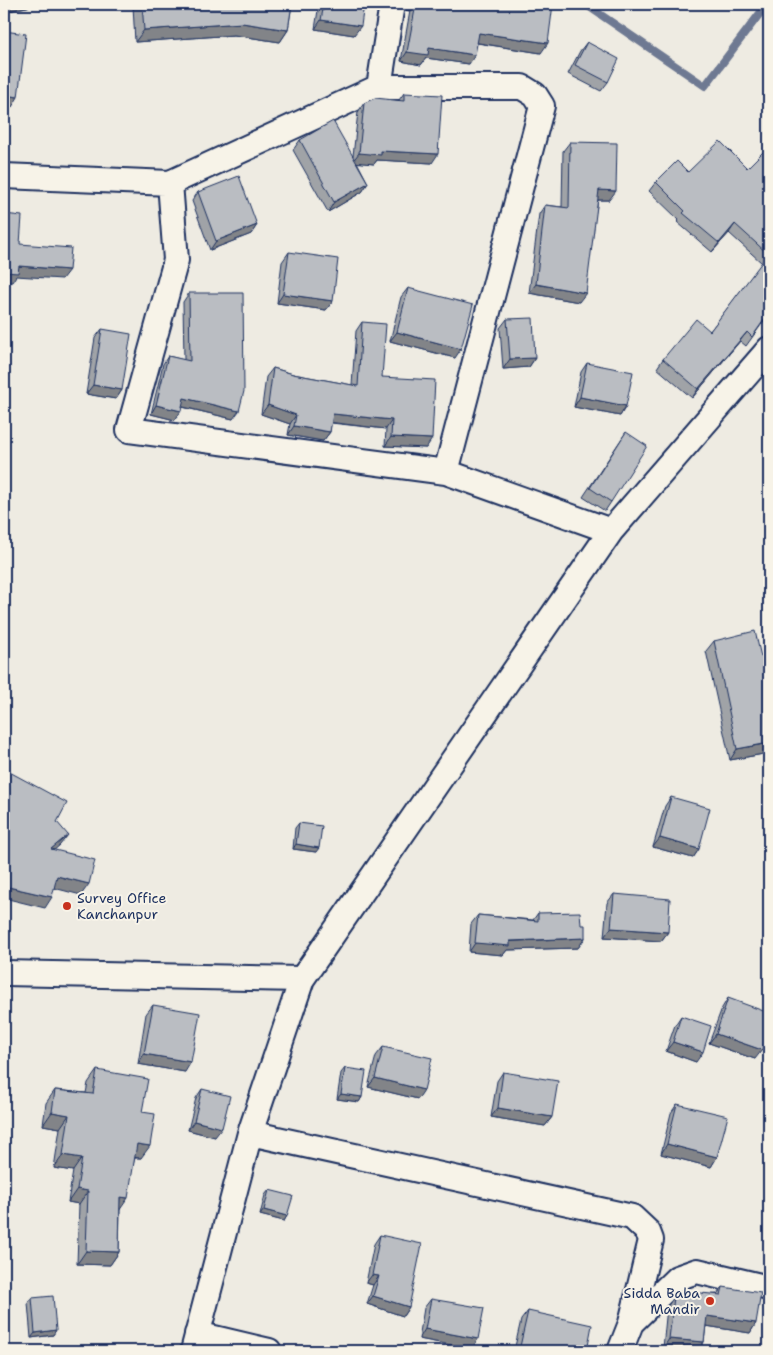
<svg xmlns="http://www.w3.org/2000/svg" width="773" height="1355" font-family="'Shantell Sans',sans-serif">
	<rect width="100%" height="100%" fill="#eeebe2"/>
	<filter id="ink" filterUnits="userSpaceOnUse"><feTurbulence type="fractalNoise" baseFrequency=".02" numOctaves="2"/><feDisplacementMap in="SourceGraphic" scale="10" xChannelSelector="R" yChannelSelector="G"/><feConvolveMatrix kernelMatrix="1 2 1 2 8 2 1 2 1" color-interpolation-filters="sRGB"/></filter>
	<g filter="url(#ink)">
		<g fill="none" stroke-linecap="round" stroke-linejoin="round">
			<!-- stream -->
			<path stroke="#6e7992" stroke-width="8" d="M 585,4 L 705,86 L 767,4"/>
			<!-- street casing -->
			<g stroke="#1b2f5e" stroke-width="28">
				<path id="street" d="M 379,87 L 522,87 L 535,95 L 542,106 L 446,472
					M 4,176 L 170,183 L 176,260 L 129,430 L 446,472 L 611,531
					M 170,183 L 379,87 L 392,4
					M 4,973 L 302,979
					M 250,1133 L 632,1217 L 648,1232 L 651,1240 L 631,1323
					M 197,1334 L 269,1351
					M 193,1351 L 250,1133 L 302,979 L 611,531 L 769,349
					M 620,1351 L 631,1323 L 677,1278 L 697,1271 L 769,1288"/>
			</g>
			<!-- street -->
			<use href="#street" stroke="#f7f3e8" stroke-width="24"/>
		</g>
		<!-- wall -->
		<path fill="#a0a3a7" stroke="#1b2f5e" d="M 6,4 L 40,4 L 8,11 Z
			M 134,4 L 292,4 L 288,30 L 280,42 L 234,35 L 135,42 L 133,6 Z
			M 319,4 L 364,4 L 354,35 L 315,29 Z
			M 406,4 L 553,4 L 541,53 L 477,43 L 469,64 L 426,58 L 421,65 L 401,61 L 410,11 L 406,10 Z
			M 587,42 L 608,82 L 601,91 L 568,74 L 580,51 Z
			M 404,93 L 432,163 L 377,160 L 374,164 L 357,162 L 368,183 L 362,192 L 328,212 L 293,150 L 300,140 L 353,156 L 358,112 L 364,103 L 399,100 Z
			M 570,142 L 609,200 L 598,200 L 579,302 L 529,293 L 539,214 L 545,205 L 562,207 L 563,151 Z
			M 769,150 L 769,214 L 766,217 L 769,220 L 769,314 L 746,346 L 740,341 L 692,398 L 657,368 L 663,359 L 710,331 L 762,263 L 729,233 L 712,252 L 677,222 L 679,220 L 649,191 L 656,182 L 688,172 L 747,168 Z
			M 198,192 L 257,225 L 251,234 L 210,250 L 192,201 Z
			M 289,252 L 333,301 L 326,310 L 277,303 L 282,262 Z
			M 408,288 L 455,358 L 390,341 L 401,297 Z
			M 189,293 L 233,419 L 182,407 L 175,420 L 151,414 L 163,364 L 168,356 L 184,360 L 183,302 Z
			M 507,319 L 535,358 L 529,367 L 503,369 L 500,328 Z
			M 362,322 L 382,377 L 426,448 L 385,446 L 386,429 L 331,423 L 330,432 L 323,441 L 288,435 L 290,424 L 261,414 L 266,377 L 273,368 L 293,374 L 352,385 L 356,331 Z
			M 102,329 L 122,390 L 116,399 L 86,394 L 95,338 Z
			M 587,363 L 626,406 L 620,416 L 574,407 L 581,372 Z
			M 626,432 L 611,502 L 605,511 L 583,497 Z
			M 714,641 L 761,657 L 769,655 L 769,753 L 730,760 L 706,651 Z
			M 671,797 L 699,849 L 693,858 L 653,847 L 665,806 Z
			M 299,823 L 316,852 L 293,849 L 295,828 Z
			M 614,894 L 668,932 L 661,941 L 604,937 L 607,903 Z
			M 538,913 L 581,925 L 585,938 L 578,948 L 507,950 L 503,955 L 469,952 L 471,924 L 478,915 L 533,920 Z
			M 728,998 L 755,1059 L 709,1043 L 722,1008 Z
			M 153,1005 L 185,1072 L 138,1064 L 146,1014 Z
			M 681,1016 L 696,1062 L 666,1051 L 675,1025 Z
			M 383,1047 L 418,1099 L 368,1087 L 376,1056 Z
			M 345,1068 L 362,1097 L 359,1102 L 337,1099 L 341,1073 Z
			M 97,1070 L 142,1112 L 141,1158 L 135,1158 L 120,1210 L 119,1252 L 110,1265 L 77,1264 L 79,1204 L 68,1202 L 73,1171 L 54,1168 L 60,1128 L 43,1125 L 46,1103 L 55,1090 L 86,1093 L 88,1083 Z
			M 503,1072 L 552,1117 L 545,1126 L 491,1117 L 497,1081 Z
			M 202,1089 L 215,1137 L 188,1130 L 196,1098 Z
			M 677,1104 L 717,1157 L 711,1167 L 661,1154 L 671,1113 Z
			M 269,1190 L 287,1216 L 284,1221 L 260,1215 L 265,1195 Z
			M 380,1235 L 409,1307 L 403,1316 L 367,1304 L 373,1285 L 366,1283 L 374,1244 Z
			M 723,1287 L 756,1323 L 750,1333 L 706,1326 L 704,1342 L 698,1351 L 663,1348 L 667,1307 L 674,1297 L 717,1294 Z
			M 32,1298 L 56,1330 L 53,1335 L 31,1338 L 28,1303 Z
			M 431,1299 L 478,1339 L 472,1349 L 419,1339 L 424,1308 Z
			M 528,1311 L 587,1351 L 514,1351 L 521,1320 Z"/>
		<!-- shaded-wall -->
		<path fill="#828488" stroke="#1b2f5e" d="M 13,4 L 40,4 L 8,11 Z
			M 411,4 L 415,4 L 410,11 L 406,10 Z
			M 321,20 L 361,26 L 354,35 L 315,29 Z
			M 242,23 L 288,30 L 280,42 L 234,35 L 135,42 L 144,30 Z
			M 479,33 L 548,43 L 541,53 L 472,42 Z
			M 429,48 L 475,55 L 469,64 L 426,58 L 421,65 L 401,61 L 407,52 Z
			M 4,95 L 18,97 L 12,107 L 4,106 Z
			M 381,151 L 438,154 L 432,163 L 377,160 L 374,164 L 352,162 L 359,153 Z
			M 368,183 L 362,192 L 328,212 L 334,202 Z
			M 599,190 L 616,191 L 609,200 L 593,200 Z
			M 735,224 L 729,233 L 712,252 L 719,243 Z
			M 257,225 L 251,234 L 210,250 L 216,241 Z
			M 19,266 L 69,270 L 62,279 L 16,276 L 12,282 L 4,282 L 4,272 Z
			M 536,284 L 586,293 L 579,302 L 529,293 Z
			M 283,294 L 333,301 L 326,310 L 277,303 Z
			M 397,332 L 461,349 L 455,358 L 390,341 Z
			M 747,332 L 740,341 L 692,398 L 698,389 Z
			M 535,358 L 529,367 L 503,369 L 510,359 Z
			M 93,385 L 122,390 L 116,399 L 86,394 Z
			M 580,397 L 626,406 L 620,416 L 574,407 Z
			M 184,398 L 239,411 L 233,419 L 179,406 Z
			M 156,405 L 181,411 L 175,420 L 151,414 Z
			M 268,405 L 296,415 L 290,424 L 261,414 Z
			M 333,414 L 392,420 L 386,429 L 327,422 Z
			M 294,426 L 330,432 L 323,441 L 288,435 Z
			M 391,437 L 432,439 L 426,448 L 385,446 Z
			M 769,743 L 769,753 L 730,760 L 737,749 Z
			M 68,835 L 60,845 L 43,860 L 51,849 Z
			M 660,838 L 699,849 L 693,858 L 653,847 Z
			M 296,844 L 319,848 L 316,852 L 293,849 Z
			M 57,876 L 89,884 L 81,895 L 50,887 Z
			M 4,886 L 52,897 L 45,908 L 4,898 Z
			M 611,928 L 668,932 L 661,941 L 604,937 Z
			M 585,938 L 578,948 L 507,950 L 503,955 L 469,952 L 475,943 Z
			M 716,1034 L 762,1050 L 755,1059 L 709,1043 Z
			M 673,1042 L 703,1052 L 696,1062 L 666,1051 Z
			M 144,1054 L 191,1062 L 185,1072 L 138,1064 Z
			M 375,1078 L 424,1090 L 418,1099 L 368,1087 Z
			M 341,1094 L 362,1097 L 359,1102 L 337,1099 Z
			M 498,1108 L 552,1117 L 545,1126 L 491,1117 Z
			M 52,1112 L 69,1115 L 60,1128 L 43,1125 Z
			M 194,1121 L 222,1128 L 215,1137 L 188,1130 Z
			M 137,1144 L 150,1146 L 141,1158 L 128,1157 Z
			M 667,1144 L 717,1157 L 711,1167 L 661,1154 Z
			M 63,1155 L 82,1158 L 73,1171 L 54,1168 Z
			M 77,1189 L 88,1191 L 79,1204 L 68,1202 Z
			M 120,1197 L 128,1198 L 119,1211 Z
			M 264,1210 L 287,1216 L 284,1221 L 260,1215 Z
			M 86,1251 L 119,1252 L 110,1265 L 77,1264 Z
			M 372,1275 L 379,1276 L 373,1285 L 366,1283 Z
			M 373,1296 L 409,1307 L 403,1316 L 367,1304 Z
			M 707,1316 L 756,1323 L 750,1333 L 700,1325 Z
			M 425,1329 L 478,1339 L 472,1349 L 419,1339 Z
			M 56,1330 L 53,1335 L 31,1338 L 35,1333 Z
			M 669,1339 L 704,1342 L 698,1351 L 663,1348 Z"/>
		<!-- building -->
		<path fill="#babdc2" stroke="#1b2f5e" d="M 142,4 L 292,4 L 288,30 L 242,23 L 144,30 Z
			M 324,4 L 364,4 L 361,26 L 321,20 Z
			M 416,4 L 553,4 L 548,43 L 479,33 L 475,55 L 429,48 L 428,55 L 407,52 Z
			M 4,31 L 26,34 L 18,97 L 4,95 Z
			M 587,42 L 619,59 L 608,82 L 575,65 Z
			M 404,93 L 442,95 L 438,154 L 381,151 L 381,155 L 359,153 L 364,103 L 375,98 L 404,101 Z
			M 333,121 L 368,183 L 334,202 L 300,140 Z
			M 720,141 L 747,168 L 767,148 L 769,150 L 769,212 L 765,216 L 769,220 L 769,313 L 752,337 L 747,332 L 698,389 L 663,359 L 696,319 L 710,331 L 768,254 L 735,224 L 719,243 L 683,213 L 685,211 L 656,182 L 677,161 L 688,172 Z
			M 570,142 L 617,143 L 616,191 L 599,190 L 586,293 L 536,284 L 545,205 L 569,208 Z
			M 239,176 L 257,225 L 216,241 L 198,192 Z
			M 4,214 L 22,216 L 20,244 L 71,248 L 69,270 L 19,266 L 18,273 L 4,272 Z
			M 289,252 L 338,259 L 333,301 L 283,294 Z
			M 408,288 L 473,305 L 461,349 L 397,332 Z
			M 189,293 L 243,293 L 244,391 L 239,411 L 184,398 L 181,411 L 156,405 L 168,356 L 190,361 Z
			M 533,318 L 535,358 L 510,359 L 507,319 Z
			M 362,322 L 386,324 L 382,377 L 435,380 L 432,439 L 391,437 L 392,420 L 333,414 L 330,432 L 294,426 L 296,415 L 268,405 L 273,368 L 293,374 L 358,386 Z
			M 102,329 L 131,334 L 122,390 L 93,385 Z
			M 587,363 L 633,372 L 626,406 L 580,397 Z
			M 626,432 L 647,446 L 611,502 L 590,488 Z
			M 755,631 L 761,657 L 769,655 L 769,743 L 737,749 L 714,641 Z
			M 4,769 L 67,803 L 57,822 L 68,835 L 51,849 L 95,860 L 89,884 L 57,876 L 52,897 L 4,886 L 4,893 Z
			M 671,797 L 710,808 L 699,849 L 660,838 Z
			M 299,823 L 322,826 L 319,848 L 296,844 Z
			M 614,894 L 670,899 L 668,932 L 611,928 Z
			M 580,912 L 581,925 L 585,925 L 585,938 L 510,941 L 510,946 L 475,943 L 478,915 L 538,921 L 538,913 Z
			M 728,998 L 769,1013 L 769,1027 L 762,1050 L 716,1034 Z
			M 153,1005 L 200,1013 L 191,1062 L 144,1054 Z
			M 681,1016 L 711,1026 L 703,1052 L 673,1042 Z
			M 383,1047 L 432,1058 L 424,1090 L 375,1078 Z
			M 345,1068 L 366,1071 L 362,1097 L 341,1094 Z
			M 97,1070 L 148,1079 L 142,1112 L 155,1114 L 150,1146 L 137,1144 L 128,1198 L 120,1197 L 119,1252 L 86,1251 L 88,1191 L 77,1189 L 82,1158 L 63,1155 L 69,1115 L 52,1112 L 55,1090 L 93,1094 Z
			M 503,1072 L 558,1081 L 552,1117 L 498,1108 Z
			M 202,1089 L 230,1096 L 222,1128 L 194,1121 Z
			M 677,1104 L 728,1116 L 717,1157 L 667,1144 Z
			M 269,1190 L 293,1196 L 287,1216 L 264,1210 Z
			M 380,1235 L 422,1244 L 409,1307 L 373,1296 L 379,1276 L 372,1275 Z
			M 723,1287 L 761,1293 L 756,1323 L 707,1316 L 704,1342 L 669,1339 L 674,1297 L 681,1291 L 721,1295 Z
			M 53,1296 L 56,1330 L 35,1333 L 32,1298 Z
			M 431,1299 L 484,1308 L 478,1339 L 425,1329 Z
			M 528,1311 L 592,1325 L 587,1351 L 519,1351 Z"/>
	</g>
	<!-- markers -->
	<g fill="#c8321e" stroke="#f7f3e8" stroke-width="2">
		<circle cx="67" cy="906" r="5"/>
		<circle cx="710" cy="1301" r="5"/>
	</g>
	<g text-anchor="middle" stroke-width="4" stroke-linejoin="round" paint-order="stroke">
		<!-- poi labels -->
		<g font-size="14" fill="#1b2f5e" stroke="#f7f3e8" text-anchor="start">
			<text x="77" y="903">Survey Office<tspan x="77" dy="16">Kanchanpur</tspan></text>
			<text x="700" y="1298" text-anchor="end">Sidda Baba<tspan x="700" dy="16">Mandir</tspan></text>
		</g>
	</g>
	<!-- margin -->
	<rect width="773" height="1355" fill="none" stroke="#f7f3e8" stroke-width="20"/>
	<rect x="10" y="10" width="753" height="1335" fill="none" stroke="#1b2f5e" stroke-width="2" filter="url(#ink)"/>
</svg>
